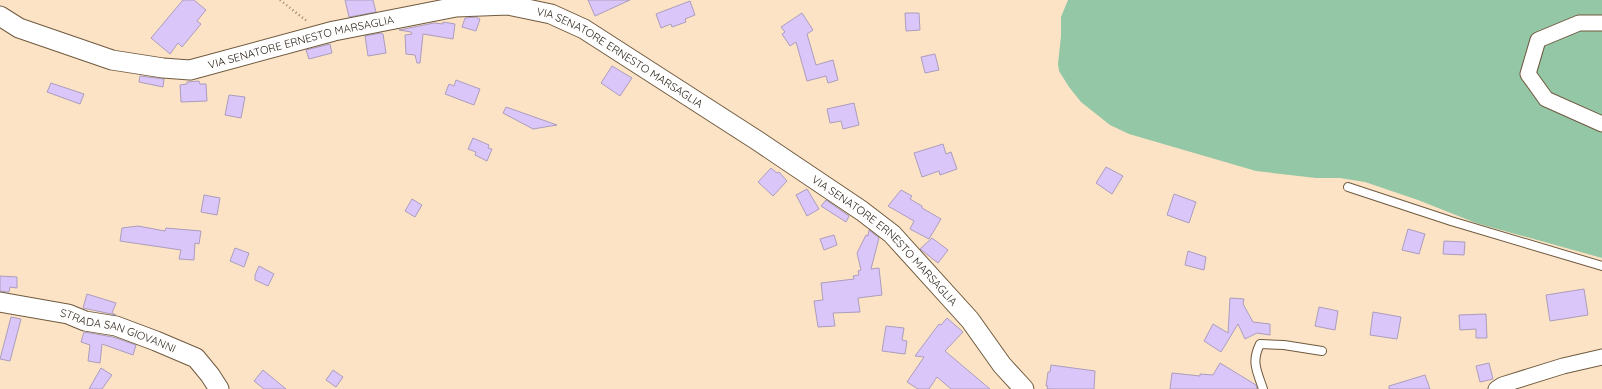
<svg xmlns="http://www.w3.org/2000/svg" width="1602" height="389" font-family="Quicksand,sans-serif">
	<rect width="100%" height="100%" fill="#fce3c5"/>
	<!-- green -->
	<path fill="#93c7a5" d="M 1068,0 L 1602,0 L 1602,258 L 1476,223 L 1418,200 L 1365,182 L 1340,178 L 1316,178 L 1256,171 L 1129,134 L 1110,125 L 1081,102 L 1069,87 L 1059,71 L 1058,64 L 1061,36 L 1061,17 Z"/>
	<!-- building -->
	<path fill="#dbc6f9" stroke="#ab9dbd" d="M 183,0 L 194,0 L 206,10 L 197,21 L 201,24 L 182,47 L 178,43 L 170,54 L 151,38 Z
		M 345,0 L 373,0 L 376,12 L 349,17 Z
		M 588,0 L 630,0 L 595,16 Z
		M 690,1 L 695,15 L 685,19 L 686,22 L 672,27 L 671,24 L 661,28 L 656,14 Z
		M 802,13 L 813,30 L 807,34 L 816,65 L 833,60 L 838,80 L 828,83 L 826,76 L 807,81 L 796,42 L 790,46 L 782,34 L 785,32 L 781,27 Z
		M 905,13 L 919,13 L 920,30 L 906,31 Z
		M 476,17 L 480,19 L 476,31 L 462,27 L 465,18 Z
		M 443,22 L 455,24 L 453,39 L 423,34 L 420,63 L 417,63 L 415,55 L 406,54 L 405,35 L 412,34 L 411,32 L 399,30 L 434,23 L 443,24 Z
		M 381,33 L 383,34 L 386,53 L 368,56 L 365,36 Z
		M 330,44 L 332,53 L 309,59 L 306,50 Z
		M 935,54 L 939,70 L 925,73 L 921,57 Z
		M 612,66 L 632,78 L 620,96 L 601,83 Z
		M 140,76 L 164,79 L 163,87 L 139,82 Z
		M 456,80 L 480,89 L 474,105 L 445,94 L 449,84 L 454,86 Z
		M 199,81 L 200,84 L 206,84 L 207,101 L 181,102 L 180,85 L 187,84 L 187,82 Z
		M 51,83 L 84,94 L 80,104 L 47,92 Z
		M 229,95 L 245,97 L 241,118 L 225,115 Z
		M 854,103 L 859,125 L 843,129 L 841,121 L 830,123 L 827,109 Z
		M 506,107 L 557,125 L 533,129 L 503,113 Z
		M 473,138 L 489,145 L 488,148 L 492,149 L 487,161 L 475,155 L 476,152 L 468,149 Z
		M 943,144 L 946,154 L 951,152 L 957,169 L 940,175 L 939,171 L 922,177 L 914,153 Z
		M 1106,167 L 1123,176 L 1112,194 L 1096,183 Z
		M 771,168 L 777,173 L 779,172 L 787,181 L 773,196 L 758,182 Z
		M 807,189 L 819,209 L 807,216 L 796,195 Z
		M 901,190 L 912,196 L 910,199 L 922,206 L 922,208 L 941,219 L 929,239 L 910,229 L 914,221 L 888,206 Z
		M 1174,194 L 1196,202 L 1189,223 L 1167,215 Z
		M 204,195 L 220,198 L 217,215 L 201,212 Z
		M 412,199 L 422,205 L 415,217 L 405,211 Z
		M 826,200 L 849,216 L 846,222 L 821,206 Z
		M 138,226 L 165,231 L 166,228 L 201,231 L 199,244 L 195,243 L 194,260 L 179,259 L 181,250 L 120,241 L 122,228 Z
		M 1408,229 L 1425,234 L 1419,254 L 1402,250 Z
		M 869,230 L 879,238 L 871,269 L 879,268 L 882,295 L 858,298 L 860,312 L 833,313 L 835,326 L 818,327 L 814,301 L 823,300 L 821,283 L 854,279 L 853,276 L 859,275 L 858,271 L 861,270 L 857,253 L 866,235 L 868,236 Z
		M 834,235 L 837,245 L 824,250 L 820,239 Z
		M 932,238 L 948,250 L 938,263 L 920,249 Z
		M 1444,241 L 1465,242 L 1464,255 L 1443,254 Z
		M 235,248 L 249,253 L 244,267 L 230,261 Z
		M 1188,251 L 1206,257 L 1204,270 L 1185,265 Z
		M 259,266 L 274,274 L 268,286 L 255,280 L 255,275 Z
		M 0,276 L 17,277 L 17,288 L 10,287 L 9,292 L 0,291 Z
		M 1584,289 L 1588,315 L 1550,321 L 1546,295 Z
		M 87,294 L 116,303 L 112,313 L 116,315 L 83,308 Z
		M 1230,298 L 1244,299 L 1243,304 L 1253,322 L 1270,324 L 1270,335 L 1257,333 L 1245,339 L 1238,324 L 1221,352 L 1204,341 L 1213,324 L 1228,333 Z
		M 1319,307 L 1338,311 L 1335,330 L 1315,326 Z
		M 1373,312 L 1401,317 L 1397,339 L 1370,335 Z
		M 1486,314 L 1487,338 L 1476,338 L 1476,329 L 1460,330 L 1459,315 Z
		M 11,317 L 21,319 L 10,361 L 0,359 Z
		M 947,318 L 963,332 L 945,351 L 990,389 L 951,389 L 937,377 L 929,389 L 918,389 L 907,382 L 924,357 L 915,356 L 939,324 L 941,325 Z
		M 886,326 L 904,328 L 902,340 L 907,341 L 905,354 L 882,351 Z
		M 84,332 L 113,337 L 136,345 L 133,355 L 102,344 L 100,363 L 88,361 L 90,345 L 81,342 Z
		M 1220,363 L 1256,385 L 1257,389 L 1170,389 L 1172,373 L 1200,376 L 1200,374 L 1213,375 Z
		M 1489,363 L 1493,379 L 1480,382 L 1476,366 Z
		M 1051,365 L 1095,371 L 1094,389 L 1047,389 L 1048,386 L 1046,386 L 1048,372 L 1050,372 Z
		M 101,368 L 112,375 L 102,389 L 89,389 Z
		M 263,370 L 286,389 L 264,389 L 254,381 Z
		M 333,370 L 343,377 L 336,387 L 326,380 Z
		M 1425,375 L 1430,389 L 1389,389 L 1389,386 Z"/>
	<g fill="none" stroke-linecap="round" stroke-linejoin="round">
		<!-- service casing -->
		<g stroke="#6f5a3f" stroke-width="10">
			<path id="service" d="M 1348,187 L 1451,221 L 1602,266
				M 1263,389 C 1257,371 1251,362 1260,344 L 1284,345 L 1322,351"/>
		</g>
		<!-- minor casing -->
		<g stroke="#6f5a3f" stroke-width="17">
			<path id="minor" d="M 1602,23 L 1579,23 L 1538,40 L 1528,74 L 1546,99 L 1602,124
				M 1496,389 L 1502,385 L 1563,366 L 1602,357"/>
		</g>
		<!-- tertiary casing -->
		<g stroke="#6f5a3f" stroke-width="21">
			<g id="tertiary">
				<path id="s1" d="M 0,16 L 19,28 L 112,60 L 163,68 L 190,70 L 334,31 L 456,7 L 508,5 L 551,14 L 584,29 L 758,141 L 862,211 L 892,234 L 970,320 L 1002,365 L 1024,389"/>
				<path id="s2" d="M 0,302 L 68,314 L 85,321 L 116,326 L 156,341 L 196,358 L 210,375 L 219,389"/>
			</g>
		</g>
		<!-- path -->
		<path stroke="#958470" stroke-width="2.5" stroke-dasharray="1 3" stroke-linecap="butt" d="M 280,0 L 308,22"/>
		<!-- service -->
		<use href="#service" stroke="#fff" stroke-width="8"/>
		<!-- minor -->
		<use href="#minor" stroke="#fff" stroke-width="15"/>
		<!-- tertiary -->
		<use href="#tertiary" stroke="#fff" stroke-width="19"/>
	</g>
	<g text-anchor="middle" stroke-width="3" stroke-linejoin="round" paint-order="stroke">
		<!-- street labels -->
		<g font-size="11" fill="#2f261b" stroke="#fce3c5">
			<text dy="4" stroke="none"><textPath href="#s1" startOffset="314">VIA SENATORE ERNESTO MARSAGLIA</textPath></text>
			<text dy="4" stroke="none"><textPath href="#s1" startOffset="650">VIA SENATORE ERNESTO MARSAGLIA</textPath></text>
			<text dy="4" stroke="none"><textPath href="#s1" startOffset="974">VIA SENATORE ERNESTO MARSAGLIA</textPath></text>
			<text dy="4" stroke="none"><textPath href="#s2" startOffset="122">STRADA SAN GIOVANNI</textPath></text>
		</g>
	</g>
</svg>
